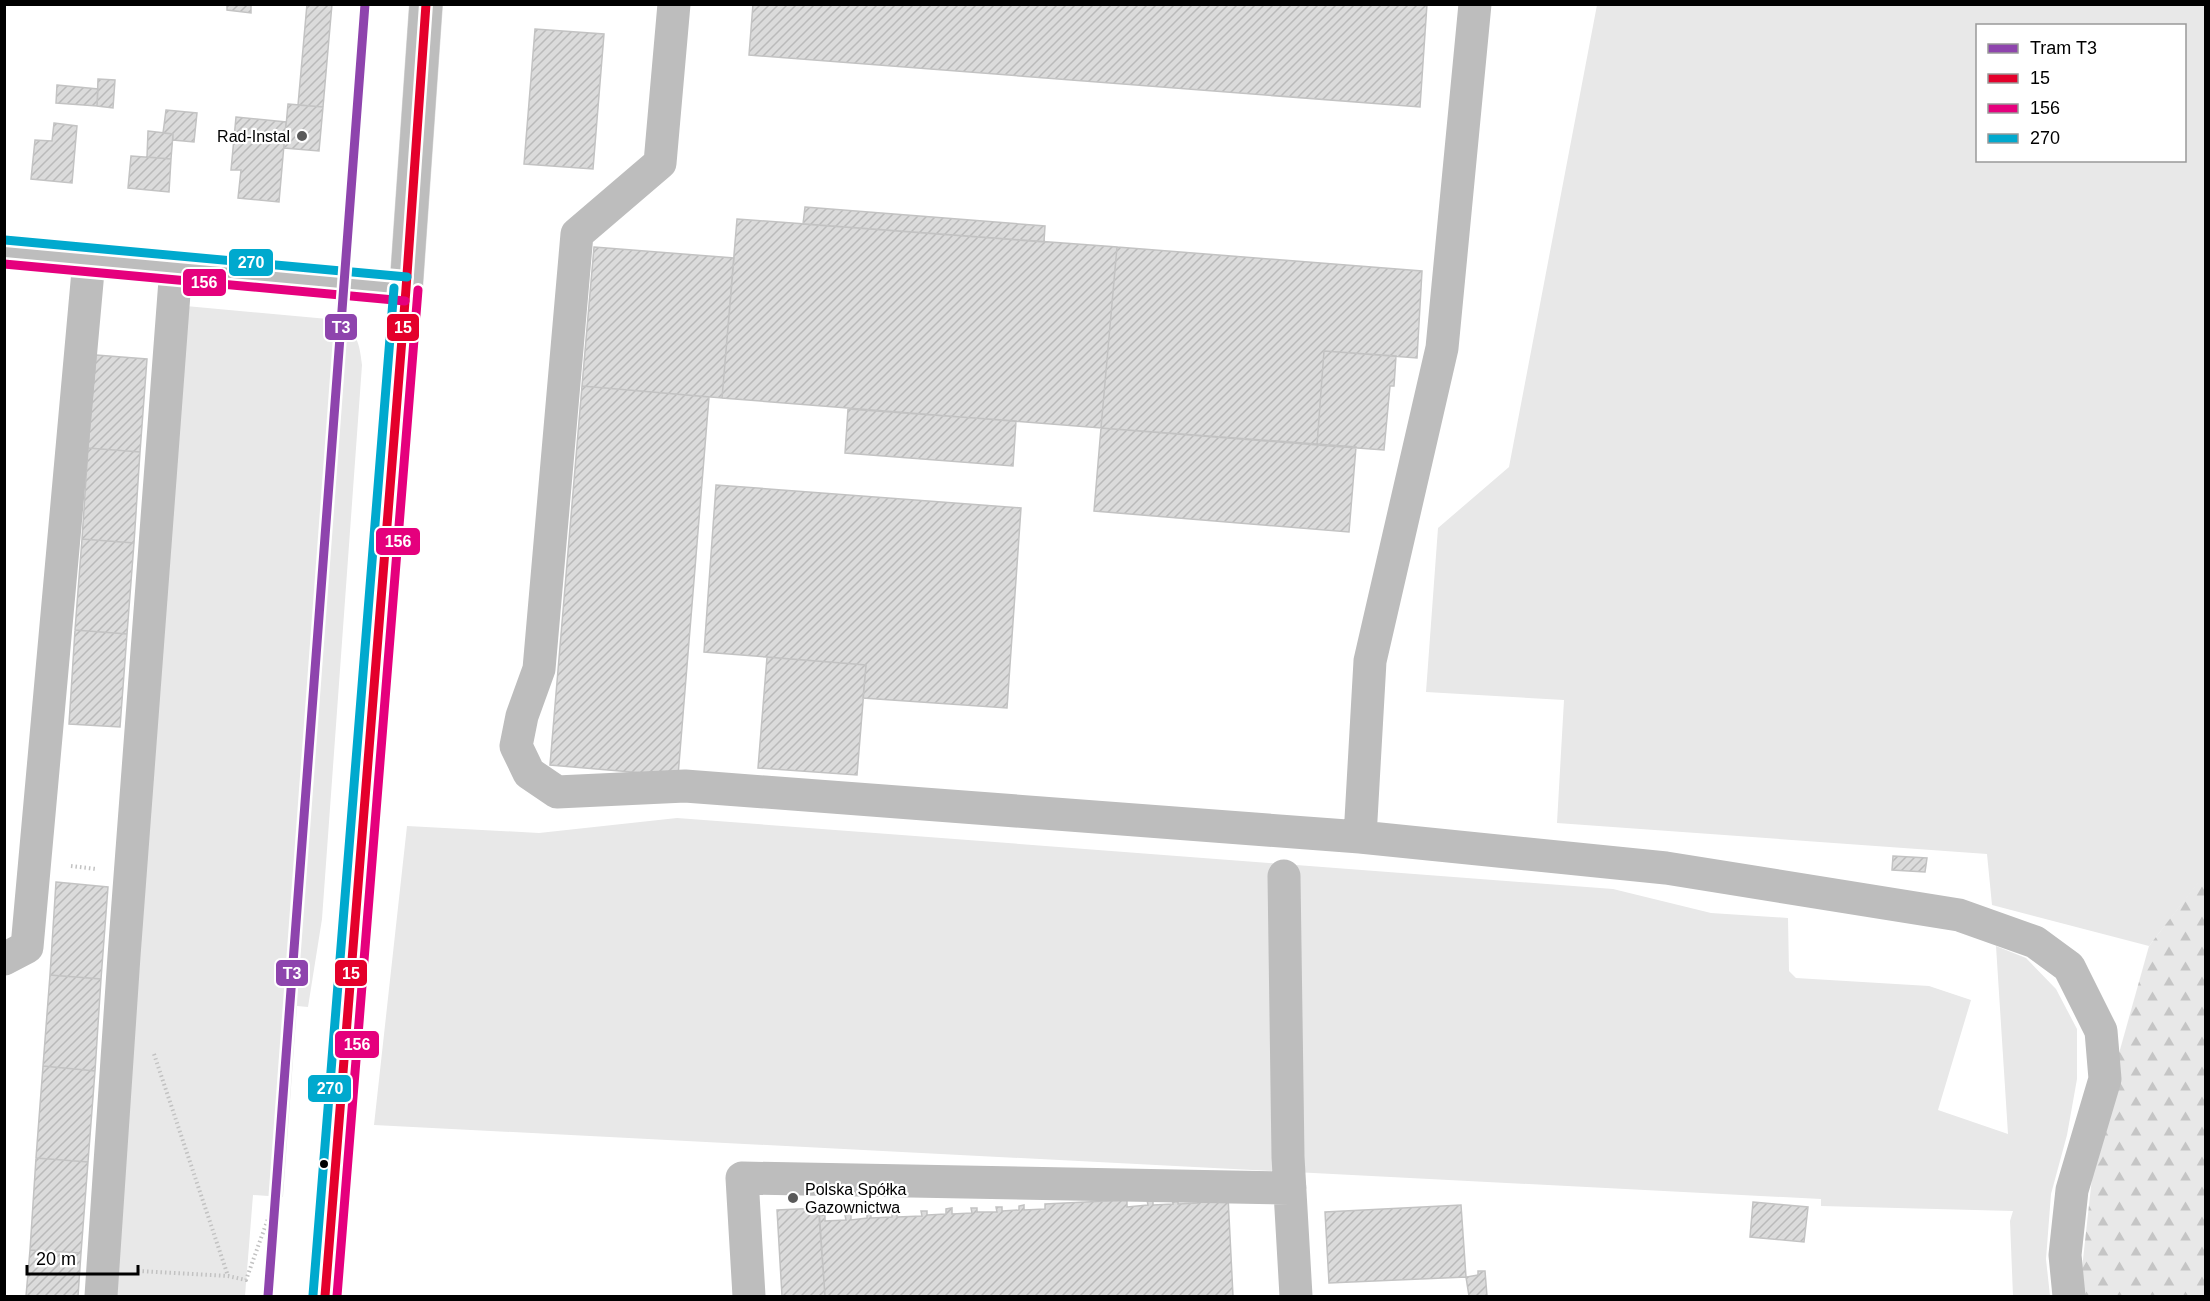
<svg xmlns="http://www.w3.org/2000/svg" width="2210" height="1301" font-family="Arial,sans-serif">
	<defs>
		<pattern id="forest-firs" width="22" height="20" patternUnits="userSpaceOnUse" patternTransform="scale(1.5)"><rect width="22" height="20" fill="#e8e8e8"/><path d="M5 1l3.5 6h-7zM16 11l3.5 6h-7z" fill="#c5c5c5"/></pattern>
		<pattern id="building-hatch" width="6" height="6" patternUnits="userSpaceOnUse" patternTransform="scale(1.5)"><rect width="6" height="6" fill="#dbdbdb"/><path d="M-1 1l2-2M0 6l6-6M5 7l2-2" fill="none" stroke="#bababa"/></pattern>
	</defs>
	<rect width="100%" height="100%" fill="#fff"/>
	<!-- grass -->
	<path fill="#e8e8e8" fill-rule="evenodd" d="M 1597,5 L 2205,5 L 2205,876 L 2202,878 L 2149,946 L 1992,905 L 1987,854 L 1557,823 L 1564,700 L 1426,692 L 1438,528 L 1509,467 ZM 1978,26 L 2184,26 L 2184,160 L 1978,160 Z
		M 175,305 L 328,319 C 355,328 359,337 362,365 L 322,919 L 308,1007 L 297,1006 L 283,1197 L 253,1195 L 245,1296 L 102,1296 Z
		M 677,818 L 1613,889 L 1711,913 L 1788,918 L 1789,971 L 1796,978 L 1929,986 L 1971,1000 L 1938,1110 L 2008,1134 L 1996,946 L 2026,958 L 2056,989 L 2077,1029 L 2077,1079 L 2067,1135 L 2051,1194 L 2046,1259 L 2050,1296 L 2013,1296 L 2010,1221 L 2013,1211 L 1821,1206 L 1821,1199 L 374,1125 L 407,826 L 539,833 Z"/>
	<!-- forest -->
	<path fill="url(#forest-firs)" d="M 2205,876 L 2205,1296 L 2079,1296 L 2097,1132 L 2149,946 L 2202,877 Z"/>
	<!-- building -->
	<path fill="url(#building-hatch)" stroke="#c3c3c3" stroke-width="1.5" d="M 227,4 L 251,4 L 251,13 L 227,10 Z
		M 307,4 L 332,4 L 323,107 L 298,105 Z
		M 753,4 L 1427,4 L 1420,107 L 749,55 Z
		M 535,29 L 604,34 L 593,169 L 524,164 Z
		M 98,79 L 115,80 L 113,108 L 97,106 Z
		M 57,85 L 98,89 L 97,106 L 56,103 Z
		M 288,104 L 323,107 L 319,151 L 284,148 Z
		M 166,110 L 197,113 L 194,142 L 173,140 L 173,134 L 163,133 Z
		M 236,117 L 286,122 L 279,202 L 238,198 L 241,170 L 231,170 Z
		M 54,123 L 77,126 L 72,183 L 31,179 L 35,140 L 52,141 Z
		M 148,131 L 173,134 L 171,159 L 147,157 Z
		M 131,156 L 171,159 L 169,192 L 128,188 Z
		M 805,207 L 1045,226 L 1044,242 L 803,224 Z
		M 737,219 L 1117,247 L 1101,428 L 722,398 Z
		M 594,247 L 734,258 L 722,398 L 582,386 Z
		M 1117,247 L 1422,271 L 1417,358 L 1324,351 L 1317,445 L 1101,428 Z
		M 1324,351 L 1396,356 L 1394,386 L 1390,386 L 1384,450 L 1317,445 Z
		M 96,355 L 147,359 L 140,452 L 88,448 Z
		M 582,386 L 709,397 L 678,776 L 550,765 Z
		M 848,409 L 1016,421 L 1013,466 L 845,453 Z
		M 1101,428 L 1356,447 L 1349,532 L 1094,511 Z
		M 88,448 L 140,452 L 134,543 L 82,539 Z
		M 716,485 L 1021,508 L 1007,708 L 863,698 L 866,665 L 704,652 Z
		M 82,539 L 134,543 L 127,634 L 75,630 Z
		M 75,630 L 127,634 L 120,727 L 69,724 Z
		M 767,657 L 866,665 L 857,775 L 758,768 Z
		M 1893,856 L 1927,858 L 1925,872 L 1892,870 Z
		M 56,882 L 108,887 L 101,979 L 50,975 Z
		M 50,975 L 101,979 L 95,1071 L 43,1066 Z
		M 43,1066 L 95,1071 L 88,1162 L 36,1158 Z
		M 36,1158 L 88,1162 L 81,1253 L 30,1250 Z
		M 1228,1196 L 1233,1296 L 825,1296 L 819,1216 L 825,1215 L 825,1221 L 846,1220 L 845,1215 L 851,1214 L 851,1220 L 867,1218 L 867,1213 L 871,1213 L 871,1218 L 892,1217 L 892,1212 L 897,1212 L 897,1217 L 922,1216 L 921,1211 L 927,1211 L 927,1215 L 946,1214 L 946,1209 L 952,1208 L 952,1214 L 972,1213 L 971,1208 L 977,1208 L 977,1212 L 997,1212 L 996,1207 L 1002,1207 L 1002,1211 L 1019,1210 L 1019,1206 L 1024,1205 L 1024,1210 L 1045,1209 L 1045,1204 L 1127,1200 L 1127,1207 L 1148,1205 L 1147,1200 L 1153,1200 L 1153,1205 L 1173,1204 L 1172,1199 L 1178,1199 L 1178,1204 L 1198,1203 L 1198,1197 Z
		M 1753,1202 L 1808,1207 L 1804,1242 L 1750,1237 Z
		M 1461,1205 L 1466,1277 L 1329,1283 L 1325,1212 Z
		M 819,1208 L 825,1296 L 782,1296 L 777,1210 Z
		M 30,1250 L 81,1253 L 78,1296 L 26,1296 Z
		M 1478,1271 L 1485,1271 L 1487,1296 L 1469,1296 L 1466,1277 L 1478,1275 Z"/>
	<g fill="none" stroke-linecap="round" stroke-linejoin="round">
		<!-- major casing -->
		<g stroke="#dbdbdb" stroke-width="34">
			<path id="major" d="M 325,1296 L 406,289 L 426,4"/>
		</g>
		<!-- path -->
		<path stroke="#c2c2c2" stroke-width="4" stroke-dasharray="1.5 3" stroke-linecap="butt" d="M 71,866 L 96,869
			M 154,1054 L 228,1276
			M 138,1271 L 228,1276 L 246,1280 L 269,1216"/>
		<!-- minor -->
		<path stroke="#bdbdbd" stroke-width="33" d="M 674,4 L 660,163 L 577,234 L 539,669 L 522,716 L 516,746 L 529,773 L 557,792 L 685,786 L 1360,837 L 1666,868 L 1959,915 L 2035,942 L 2069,967 L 2101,1031 L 2105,1079 L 2072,1190 L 2065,1255 L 2069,1296
			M 4,252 L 406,289
			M 1360,837 L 1370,661 L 1442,348 L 1475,4
			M 1284,876 L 1288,1157 L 1296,1296
			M 4,959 L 27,947 L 89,260
			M 101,1296 L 124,956 L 176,267
			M 749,1296 L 742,1178 L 1290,1188"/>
		<!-- major -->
		<use href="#major" stroke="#bdbdbd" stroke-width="33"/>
		<!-- bus-1 casing -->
		<g stroke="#fff" stroke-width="14">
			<path id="bus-1" d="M 325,1296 L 406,289 L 426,4"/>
		</g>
		<!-- bus-2 casing -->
		<g stroke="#fff" stroke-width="14">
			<path id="bus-2" d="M 4,264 L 405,301
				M 337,1296 L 418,290"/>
		</g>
		<!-- bus-3 casing -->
		<g stroke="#fff" stroke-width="14">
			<path id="bus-3" d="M 5,240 L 407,277
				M 313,1295 L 394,288"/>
		</g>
		<!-- bus-1 -->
		<use href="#bus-1" stroke="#e4002b" stroke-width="9"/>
		<!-- bus-2 -->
		<use href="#bus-2" stroke="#e5007d" stroke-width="9"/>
		<!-- bus-3 -->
		<use href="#bus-3" stroke="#00a9ce" stroke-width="9"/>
		<!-- tram-1 casing -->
		<g stroke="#fff" stroke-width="14">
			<path id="tram-1" d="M 268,1296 L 365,4"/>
		</g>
		<!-- tram-1 -->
		<use href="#tram-1" stroke="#8e44ad" stroke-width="9"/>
	</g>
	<!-- markers -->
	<g fill="#595959" stroke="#fff" stroke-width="2">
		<circle cx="302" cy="136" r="6"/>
		<circle cx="793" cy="1198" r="6"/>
	</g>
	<circle fill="#000" stroke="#fff" stroke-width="2" cx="324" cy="1164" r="5"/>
	<g text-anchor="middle" stroke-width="4.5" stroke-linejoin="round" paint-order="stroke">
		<!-- poi labels -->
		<g font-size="16" fill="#000" stroke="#fff" text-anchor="end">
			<text x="290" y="142">Rad-Instal</text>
			<text x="805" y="1195" text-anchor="start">Polska Spółka<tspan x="805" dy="18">Gazownictwa</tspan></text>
		</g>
	</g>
	<g stroke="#fff" stroke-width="2">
		<rect x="228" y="248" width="46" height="29" rx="6" fill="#00a9ce"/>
		<rect x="182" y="268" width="45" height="29" rx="6" fill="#e5007d"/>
		<rect x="324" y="313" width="34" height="28" rx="6" fill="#8e44ad"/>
		<rect x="386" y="313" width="34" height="29" rx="6" fill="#e4002b"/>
		<rect x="375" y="527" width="46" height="29" rx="6" fill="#e5007d"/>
		<rect x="275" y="959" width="34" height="28" rx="6" fill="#8e44ad"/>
		<rect x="334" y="959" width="34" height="28" rx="6" fill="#e4002b"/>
		<rect x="334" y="1030" width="46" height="29" rx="6" fill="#e5007d"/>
		<rect x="307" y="1074" width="45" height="29" rx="6" fill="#00a9ce"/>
	</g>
	<g font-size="16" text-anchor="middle" font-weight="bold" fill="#fff">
		<text x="251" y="268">270</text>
		<text x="204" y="288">156</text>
		<text x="341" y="333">T3</text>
		<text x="403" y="333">15</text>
		<text x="398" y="547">156</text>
		<text x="292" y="979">T3</text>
		<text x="351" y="979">15</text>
		<text x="357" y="1050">156</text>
		<text x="330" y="1094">270</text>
	</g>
	<!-- border -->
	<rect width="2210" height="1301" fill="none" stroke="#000000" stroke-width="12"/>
	<!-- legend -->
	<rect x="1976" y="24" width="210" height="138" fill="#ffffff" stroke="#999999" stroke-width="1.5"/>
	<rect x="1988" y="44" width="30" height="9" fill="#8e44ad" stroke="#999999" stroke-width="1.5"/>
	<text x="2030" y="54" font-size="18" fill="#000000">Tram T3</text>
	<rect x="1988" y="74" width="30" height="9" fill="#e4002b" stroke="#999999" stroke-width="1.5"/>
	<text x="2030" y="84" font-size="18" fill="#000000">15</text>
	<rect x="1988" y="104" width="30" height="9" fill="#e5007d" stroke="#999999" stroke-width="1.5"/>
	<text x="2030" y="114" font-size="18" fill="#000000">156</text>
	<rect x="1988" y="134" width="30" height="9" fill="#00a9ce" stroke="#999999" stroke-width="1.5"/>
	<text x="2030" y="144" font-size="18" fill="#000000">270</text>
	<!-- scale -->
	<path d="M27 1265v9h111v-9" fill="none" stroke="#000000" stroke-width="3"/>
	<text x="36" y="1265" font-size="18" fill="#000000" stroke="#ffffff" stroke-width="4.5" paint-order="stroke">20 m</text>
</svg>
